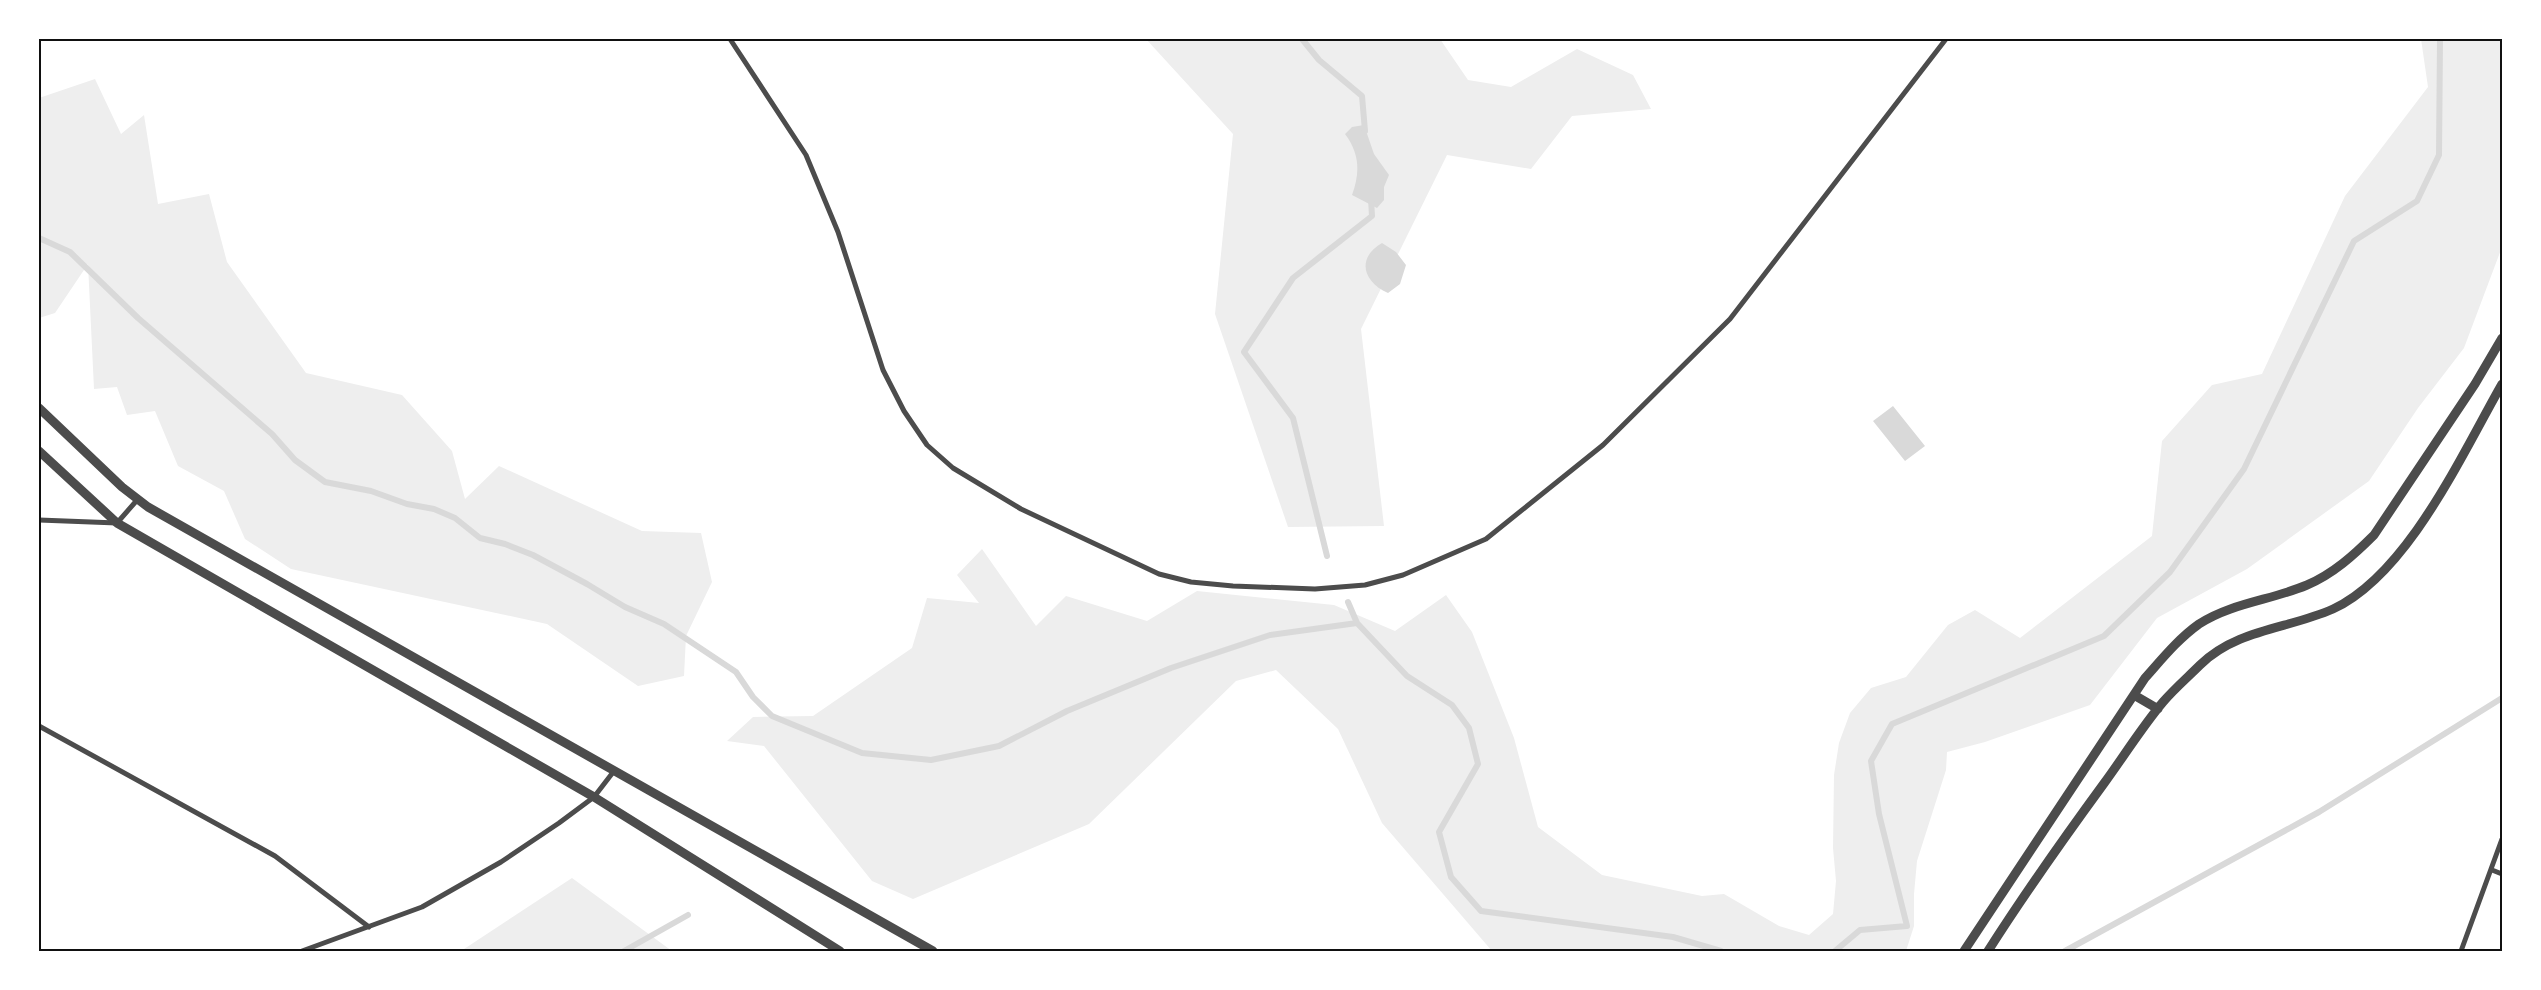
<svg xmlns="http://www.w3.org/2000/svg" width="2541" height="990" font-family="Overpass,sans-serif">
	<rect width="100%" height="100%" fill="#fff"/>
	<!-- green -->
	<path fill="#eee" d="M 1146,39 L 1440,39 L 1468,80 L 1511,87 L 1577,49 L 1633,75 L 1651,109 L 1572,116 L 1531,169 L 1447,155 L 1361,329 L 1384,526 L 1288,527 L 1215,314 L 1233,134 Z
		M 2421,39 L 2502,39 L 2502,247 L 2464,348 L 2418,408 L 2369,481 L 2247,569 L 2157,618 L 2090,705 L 1985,742 L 1947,752 L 1946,770 L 1917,861 L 1914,894 L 1914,926 L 1906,951 L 1492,951 L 1382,823 L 1338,729 L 1276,670 L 1236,681 L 1089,824 L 913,899 L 872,881 L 764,746 L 727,741 L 753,717 L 813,716 L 912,648 L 927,598 L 979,603 L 957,575 L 982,549 L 1036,626 L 1066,596 L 1147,621 L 1197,591 L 1334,605 L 1395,631 L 1446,595 L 1472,632 L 1514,738 L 1538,827 L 1602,875 L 1702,896 L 1724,894 L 1779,926 L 1809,935 L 1833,914 L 1836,881 L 1833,848 L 1834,775 L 1839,743 L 1850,713 L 1871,688 L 1906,677 L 1948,625 L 1975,610 L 2020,638 L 2152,536 L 2162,441 L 2212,385 L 2262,374 L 2345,196 L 2428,87 Z
		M 95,79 L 121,134 L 144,115 L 158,204 L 209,194 L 227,262 L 306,373 L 402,395 L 452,451 L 465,499 L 499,466 L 642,531 L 701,533 L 712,582 L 686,636 L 684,676 L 638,686 L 547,624 L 291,569 L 245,539 L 224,491 L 178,466 L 155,411 L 127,415 L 117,387 L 94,389 L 88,264 L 55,313 L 39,318 L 39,98 Z
		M 572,878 L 672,951 L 461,951 Z"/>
	<!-- water -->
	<path fill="#d9d9d9" d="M 1364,125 L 1374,154 L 1389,175 L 1384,187 L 1384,200 L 1377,208 L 1352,195 C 1360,173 1360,154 1345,134 L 1352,127 Z
		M 1382,243 L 1396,252 L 1406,265 L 1400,284 L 1388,293 C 1363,282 1356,258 1382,243 Z
		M 1893,406 L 1925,446 L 1905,461 L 1873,421 Z"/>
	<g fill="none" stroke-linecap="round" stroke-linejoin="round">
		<!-- stream -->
		<path stroke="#d9d9d9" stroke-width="6" d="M 1302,39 L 1319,60 L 1362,96 L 1365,131
			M 39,238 L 70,252 L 138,318 L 272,434 L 295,460 L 325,482 L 371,491 L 407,504 L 434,509 L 455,518 L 480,538 L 505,544 L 533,555 L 587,584 L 625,607 L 664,624 L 736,672 L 753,697 L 772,716 L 862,753 L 931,760 L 999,746 L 1067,711 L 1171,668 L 1270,635 L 1357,623
			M 1327,556 L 1293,418 L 1244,352 L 1293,278 L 1372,216 L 1371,199
			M 1348,602 L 1357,623 L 1407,676 L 1452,705 L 1469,728 L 1478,764 L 1439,832 L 1451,877 L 1481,911 L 1673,937 L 1721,951
			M 624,951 L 688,915
			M 1835,951 L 1860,930 L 1907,926 L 1879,814 L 1871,761 L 1892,724 L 2104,636 L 2170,572 L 2244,469 L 2354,241 L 2417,201 L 2439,155 L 2440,39
			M 2065,951 L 2319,812 L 2502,698"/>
		<!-- minor -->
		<path stroke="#4c4c4c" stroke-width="5" d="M 730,39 L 806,155 L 838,232 L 883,370 L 904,411 L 927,445 L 953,468 L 1021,509 L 1159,574 L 1191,582 L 1233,586 L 1315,589 L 1365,585 L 1403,575 L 1486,539 L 1603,445 L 1730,319 L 1946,39
			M 39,520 L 117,523 L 138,499
			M 39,726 L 275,856 L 369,927
			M 2492,870 L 2502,874
			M 302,951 L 422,907 L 501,862 L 559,823 L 594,797 L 614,771
			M 2461,951 L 2502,839"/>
		<!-- tertiary -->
		<path stroke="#4c4c4c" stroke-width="9" d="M 39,408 L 122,487 L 148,507 L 933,951
			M 39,451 L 117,523 L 594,797 L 840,951
			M 2134,695 L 2158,709
			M 1964,951 L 2145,678 C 2162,659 2178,639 2199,624 C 2231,603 2272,600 2307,585 C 2333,574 2354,555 2374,535 L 2475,384 L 2502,338
			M 1988,951 C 2025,893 2064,838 2105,782 C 2124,756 2142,727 2163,702 C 2174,689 2188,677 2200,665 C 2237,629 2288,629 2333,609 C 2408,574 2462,454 2502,384"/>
	</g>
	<!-- border -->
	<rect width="2541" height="990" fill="none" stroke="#ffffff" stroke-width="80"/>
	<rect x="40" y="40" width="2461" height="910" fill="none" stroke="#111" stroke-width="2"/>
</svg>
